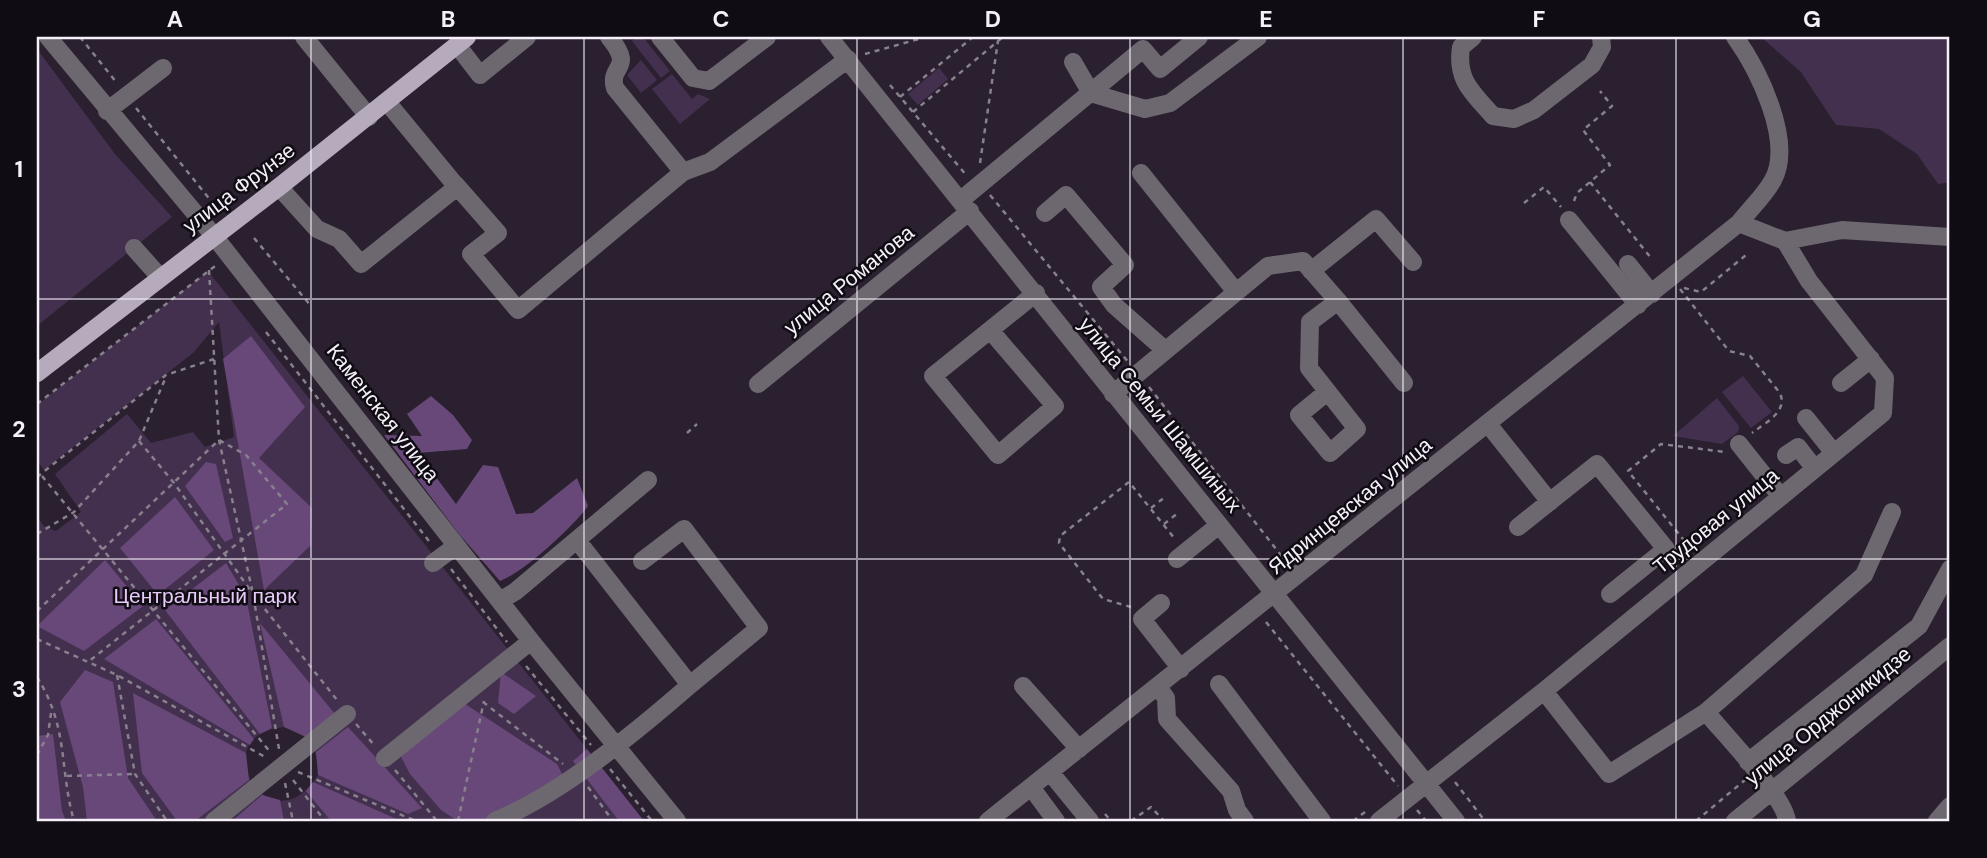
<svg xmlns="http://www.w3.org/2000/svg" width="1987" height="858" font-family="'DM Sans',sans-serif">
	<rect width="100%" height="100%" fill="#2a2030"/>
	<!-- green -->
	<path fill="#43304e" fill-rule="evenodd" d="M 636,37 L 643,37 L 670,71 L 661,78 L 632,41 Z
		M 1761,37 L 1950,37 L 1950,182 L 1938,184 L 1917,154 L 1879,129 L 1836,125 L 1801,72 Z
		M 37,49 L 115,154 L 172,217 L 37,326 Z
		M 641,60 L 657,80 L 641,93 L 627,75 Z
		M 939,68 L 948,79 L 918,105 L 908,94 Z
		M 672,74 L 692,99 L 698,94 L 710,99 L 680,124 L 652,89 Z
		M 208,271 L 644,821 L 37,821 L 37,517 L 44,526 L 56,531 L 81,512 L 55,474 L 127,414 L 151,443 L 193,432 L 205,447 L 234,437 L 219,322 L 193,353 L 44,470 L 37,460 L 37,405 ZM 284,727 C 309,733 319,750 318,775 C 271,851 200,735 284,727 Z
		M 1743,376 L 1772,412 L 1751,428 L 1722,392 Z
		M 1717,398 L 1739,426 L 1738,432 L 1722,444 L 1673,436 Z"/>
	<!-- forest -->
	<path fill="#684879" d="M 251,336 L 305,407 L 259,458 L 312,508 L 311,545 L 264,590 L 223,359 Z
		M 431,396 L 453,415 L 472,440 L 467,449 L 418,453 L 456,504 L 483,465 L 498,467 L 516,514 L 533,513 L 577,478 L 588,506 C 573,527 524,572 500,581 L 459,534 L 384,435 L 422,436 L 407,414 Z
		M 206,462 L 216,464 L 233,538 L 225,542 L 185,486 Z
		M 175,497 L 214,550 L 158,595 L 120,548 Z
		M 105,560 L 143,606 L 84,651 L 37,626 Z
		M 226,563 L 246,597 L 272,728 L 260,734 L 165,610 Z
		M 156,619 L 254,739 L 250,745 L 104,659 Z
		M 260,623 L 335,714 L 306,737 L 284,727 Z
		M 85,670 L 113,682 L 128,778 L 157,821 L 87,821 L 83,787 L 60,702 Z
		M 501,672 L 536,696 L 514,714 L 498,703 Z
		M 133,693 L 246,753 L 249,780 L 195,821 L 177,821 L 142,773 Z
		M 462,702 L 557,764 L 562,774 L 561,787 L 515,821 L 458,821 L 441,810 L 410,774 L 399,753 Z
		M 348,727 L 422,808 L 408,814 L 318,775 L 316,752 Z
		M 53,734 L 62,811 L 66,821 L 37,821 L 37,736 Z
		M 587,749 L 644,821 L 619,821 L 573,761 Z
		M 313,782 L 401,821 L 331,821 L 306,791 Z
		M 262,795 L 280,800 L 284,821 L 232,821 Z"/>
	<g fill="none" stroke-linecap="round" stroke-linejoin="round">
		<!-- path -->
		<path stroke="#88808d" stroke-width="2.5" stroke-dasharray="5 5" stroke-linecap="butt" d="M 80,37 L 117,83
			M 865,54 L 926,37
			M 890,85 L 967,176
			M 900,97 L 973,37
			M 136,108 L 216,207
			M 913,112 L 1003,37
			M 980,163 L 998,41
			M 1590,182 L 1651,258
			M 990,195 L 1129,363
			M 1574,201 L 1577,193 L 1610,165 L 1583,130 L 1612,106 L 1600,91
			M 1524,203 L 1544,187 L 1561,207
			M 254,238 L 311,306
			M 209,270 L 219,440 L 253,594 L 279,749
			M 1684,288 L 1701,292 L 1746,255
			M 1680,289 L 1729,351 L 1750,356 L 1780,393 C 1788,412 1766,422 1752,433
			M 266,332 L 432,545
			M 1149,387 L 1287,563
			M 37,404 L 215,266
			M 687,433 L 697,424
			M 139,441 L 174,483 L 253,594 L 337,700
			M 42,476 L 271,753
			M 37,477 L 166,375 L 214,359
			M 1151,508 L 1165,497
			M 1164,524 L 1178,513
			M 37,534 L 74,512 L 139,441 L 165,379
			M 1691,549 L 1628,471 L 1661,444 L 1725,452
			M 451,569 L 507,642
			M 1131,607 L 1103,599 L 1059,543 L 1060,536 L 1129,482 L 1175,539
			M 37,611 L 219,440 L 246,455 L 287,504 L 88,662
			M 1266,622 L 1398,786
			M 37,639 L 117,675 L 267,758
			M 526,666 L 591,745
			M 117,675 L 135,774 L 167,821
			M 37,677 C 69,728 59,768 74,821
			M 483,702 L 563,764
			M 356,724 L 375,746
			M 37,755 L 48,735 L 52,706
			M 610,769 L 652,821
			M 395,770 L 437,821
			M 298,772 L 416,821
			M 67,776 L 134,774
			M 293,780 L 325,821
			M 1455,782 L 1485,821
			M 285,783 L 293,821
			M 588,787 L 613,821
			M 1417,810 L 1426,821
			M 1105,814 L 1111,821
			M 458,821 L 484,701
			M 1131,821 L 1151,807 L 1164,821
			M 1353,821 L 1365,812
			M 1696,821 L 1745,780"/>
		<!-- minor -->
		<path stroke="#6d6870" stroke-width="18" d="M 48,37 L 214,236 L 531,641 L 677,821
			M 304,37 L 369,117
			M 609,37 C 636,70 608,64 615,88 L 683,172
			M 660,37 L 693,78 L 709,81 L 767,37
			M 829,37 L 1456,821
			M 1473,37 L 1461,47 C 1456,80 1472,92 1493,116 L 1514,119 L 1534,110 L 1592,65 L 1602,47 L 1601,37
			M 457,45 L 480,75 L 527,37
			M 1073,62 L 1091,93
			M 1091,93 L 1145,109 L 1170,103 L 1258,37
			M 107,111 L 163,68
			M 1141,173 L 1236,292
			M 455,184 L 498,233 L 471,254 L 518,310 L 683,172 L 710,162 L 848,59
			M 279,187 L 317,229 L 339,239 L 361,264 L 457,187 L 387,102
			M 961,200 L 1143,49 L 1160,69 L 1199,37
			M 1045,213 L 1066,195 L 1125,265 L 1101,287 L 1114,305 L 1165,350
			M 1569,220 L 1638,305
			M 1785,241 L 1842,230 L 1950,237
			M 134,248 L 159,276
			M 1628,264 L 1652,294
			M 1311,271 L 1376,219 L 1413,262
			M 1338,301 L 1404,383
			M 990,330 L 1055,406 L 998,455 L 933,376 L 1036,293
			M 1841,383 L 1871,359
			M 758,384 L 970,211
			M 1113,394 L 1268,266 L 1303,261 L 1338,301 L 1310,322 L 1309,368 L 1357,429 L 1330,453 L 1299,415 L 1327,392
			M 1806,418 L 1834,453
			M 1488,424 L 1550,502
			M 1739,444 L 1781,497
			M 1786,455 L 1798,447 L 1815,469
			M 1518,527 L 1597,464 L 1666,549 L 1610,594
			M 1177,559 L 1219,525
			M 642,561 L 684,529 L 759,628 L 690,685
			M 433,563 L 456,546
			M 500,601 L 516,591 L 648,480
			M 1161,603 L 1142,619 L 1181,669
			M 1219,684 L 1322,821
			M 1023,686 L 1079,749
			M 1158,687 L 1166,698 L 1167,719 L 1231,791 L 1237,810 L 1245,821
			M 1544,691 L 1609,774 L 1706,712 C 1724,734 1785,797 1787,821
			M 1706,712 L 1864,575 L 1892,512
			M 385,758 L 531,641
			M 1748,762 L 1919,626 L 1950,569
			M 1050,772 L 1090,821
			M 1031,787 L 1056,821
			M 214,821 L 347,714
			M 495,821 C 561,794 636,732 690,685 L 580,544
			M 988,821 L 1739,223 C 1750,209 1765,195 1773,180 C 1794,141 1758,69 1735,37
			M 1379,821 L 1544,691 L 1883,413 L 1885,378 L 1809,281 L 1785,241 L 1739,223
			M 1735,821 L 1950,646
			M 1937,821 L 1950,806"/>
		<!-- major -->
		<path stroke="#b6abbc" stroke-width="18" d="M 37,373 L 279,187 L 467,37"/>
	</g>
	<!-- grid -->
	<path fill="none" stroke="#f6f0fa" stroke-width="2" stroke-opacity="0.55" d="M 311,37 L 311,821M 584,37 L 584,821M 857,37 L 857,821M 1130,37 L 1130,821M 1403,37 L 1403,821M 1676,37 L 1676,821M 37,299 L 1950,299M 37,559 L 1950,559"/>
	<g text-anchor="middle" stroke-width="5" stroke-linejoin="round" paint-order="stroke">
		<!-- street labels -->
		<g font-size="21" fill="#f6f0fa" stroke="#100c13">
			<text transform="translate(239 188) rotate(-37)" y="7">улица Фрунзе</text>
			<text transform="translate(849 280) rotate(-39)" y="7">улица Романова</text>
			<text transform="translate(383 413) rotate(52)" y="7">Каменская улица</text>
			<text transform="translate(1160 415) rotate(51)" y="7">улица Семьи Шамшиных</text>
			<text transform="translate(1350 506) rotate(-39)" y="7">Ядринцевская улица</text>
			<text transform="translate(1716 521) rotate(-39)" y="7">Трудовая улица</text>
			<text transform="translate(1828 716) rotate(-39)" y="7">улица Орджоникидзе</text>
		</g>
		<!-- park labels -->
		<g font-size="21" fill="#e7caf8" stroke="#100c13">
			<text x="205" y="603">Центральный парк</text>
		</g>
	</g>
	<!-- border -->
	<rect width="1987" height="858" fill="none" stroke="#100c13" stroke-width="77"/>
	<rect x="38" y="38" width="1910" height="782" fill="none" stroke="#f6f0fa" stroke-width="2.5"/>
	<g font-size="23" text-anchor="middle" font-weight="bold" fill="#f6f0fa">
		<text x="175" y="27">A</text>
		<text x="448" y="27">B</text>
		<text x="721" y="27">C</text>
		<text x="993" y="27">D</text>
		<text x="1266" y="27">E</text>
		<text x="1539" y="27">F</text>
		<text x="1812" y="27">G</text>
		<text x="19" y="177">1</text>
		<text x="19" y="437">2</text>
		<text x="19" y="697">3</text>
	</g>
</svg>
